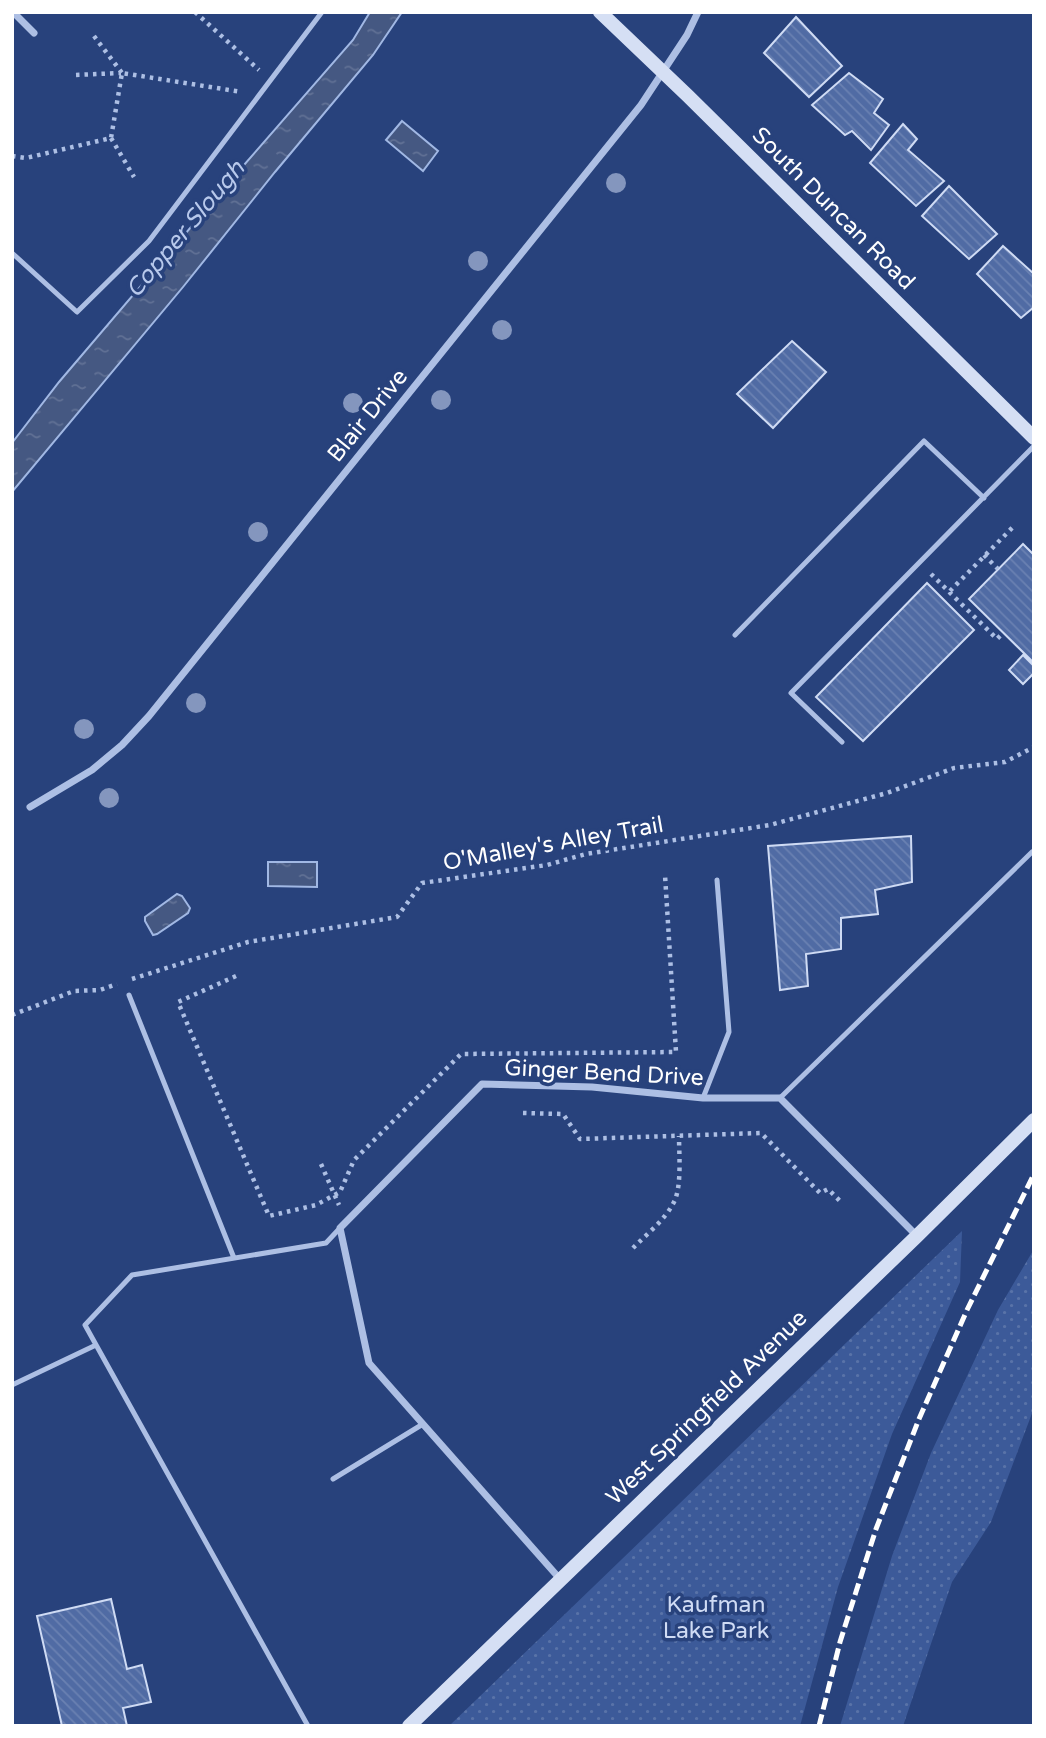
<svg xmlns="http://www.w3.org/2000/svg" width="1046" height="1738" font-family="'Varela Round',sans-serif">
	<defs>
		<pattern id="green-dots" width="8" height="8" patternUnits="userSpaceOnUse" patternTransform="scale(1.75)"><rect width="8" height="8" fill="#3c5a99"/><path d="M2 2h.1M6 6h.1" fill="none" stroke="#5973a8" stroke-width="1.8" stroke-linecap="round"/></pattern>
		<pattern id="water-ripples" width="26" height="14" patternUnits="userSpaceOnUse" patternTransform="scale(1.75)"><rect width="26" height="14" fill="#455882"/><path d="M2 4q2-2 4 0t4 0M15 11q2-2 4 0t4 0" fill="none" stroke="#617195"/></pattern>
		<pattern id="building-back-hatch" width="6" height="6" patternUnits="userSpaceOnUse" patternTransform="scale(1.75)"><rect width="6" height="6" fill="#506ba4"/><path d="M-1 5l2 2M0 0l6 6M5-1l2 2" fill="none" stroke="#6a81b2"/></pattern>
	</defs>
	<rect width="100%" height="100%" fill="#28427c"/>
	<!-- green -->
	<path fill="url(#green-dots)" d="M 962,1231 L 960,1282 L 892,1434 L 838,1587 L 800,1726 L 449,1726 Z
		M 1034,1249 L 1034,1408 L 991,1522 L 952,1582 L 903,1726 L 840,1726 L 892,1556 L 931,1453 L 998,1310 Z"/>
	<!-- water -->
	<path fill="url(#water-ripples)" stroke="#a1b8e4" stroke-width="2" d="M 370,12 L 402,12 L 373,55 L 275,172 L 183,287 L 12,492 L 12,443 L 59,382 L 237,173 L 353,40 Z
		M 402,121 L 438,151 L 423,171 L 386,140 Z
		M 268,862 L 317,862 L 317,887 L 268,886 Z
		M 177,894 L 182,896 L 190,908 L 188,913 L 157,934 L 153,935 L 145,921 L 145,917 Z"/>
	<!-- building -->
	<path fill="url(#building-back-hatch)" stroke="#cfdbf4" stroke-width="2" d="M 796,17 L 842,66 L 809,97 L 764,53 Z
		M 849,73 L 883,99 L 874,113 L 889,125 L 871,150 L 852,131 L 845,135 L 812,105 Z
		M 903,124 L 917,139 L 908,150 L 944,181 L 916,206 L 870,163 Z
		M 949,186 L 997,234 L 969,259 L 922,216 Z
		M 1003,246 L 1034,274 L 1034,307 L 1021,318 L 977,274 Z
		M 792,341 L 826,372 L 773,428 L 737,394 Z
		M 1023,544 L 1034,555 L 1034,663 L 969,599 Z
		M 927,583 L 974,630 L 863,741 L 816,697 Z
		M 1023,655 L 1034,666 L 1034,673 L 1023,684 L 1009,670 Z
		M 911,836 L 912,882 L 875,890 L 878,914 L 841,918 L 841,949 L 806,954 L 808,986 L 780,990 L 768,846 Z
		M 111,1599 L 127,1669 L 142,1665 L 151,1702 L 123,1708 L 127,1726 L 62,1726 L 37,1616 Z"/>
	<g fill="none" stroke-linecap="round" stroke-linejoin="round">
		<!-- path -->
		<path stroke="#adbfe4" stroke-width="4.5" stroke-dasharray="3.5 5" stroke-linecap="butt" d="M 195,12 L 259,70
			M 94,36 L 122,73
			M 76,75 L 121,73
			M 111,138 L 134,177
			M 12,156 L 26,158 L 111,138 L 122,73 L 242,92
			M 984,555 L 998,569
			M 931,574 L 997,639 L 1003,633
			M 950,591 L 1013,527
			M 236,976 L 178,1002 L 269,1216 L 316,1205 L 340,1192 L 354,1160 L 461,1054 L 676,1052 L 665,875
			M 132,979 L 248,942 L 397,917 L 422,883 L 547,865 L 586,854 L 770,825 L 887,793 L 954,768 L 1005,762 L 1034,747
			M 12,1015 L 74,991 L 100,990 L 117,984
			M 523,1113 L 563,1114 L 580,1139 L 761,1133 L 820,1193 L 828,1189 L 842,1203
			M 321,1164 L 339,1205
			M 633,1248 C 647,1234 665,1220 674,1202 C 682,1186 679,1154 679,1136"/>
		<!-- lane -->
		<path stroke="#adbfe4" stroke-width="5" d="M 12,253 L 77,312 L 149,241 L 322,12
			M 735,635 L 924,441 L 984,498
			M 842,742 L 791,693 L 1034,446
			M 129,995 L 234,1258
			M 703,1098 L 729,1032 L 717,880
			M 780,1098 L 1032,852
			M 12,1385 L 96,1345
			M 333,1479 L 423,1424
			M 308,1726 L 85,1325 L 132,1275 L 326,1243 L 340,1228"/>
		<!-- street -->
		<path stroke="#adbfe4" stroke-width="7" d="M 13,12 L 34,33
			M 30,807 L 92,770 L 122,745 L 149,716 L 641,105 L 687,35 L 698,12
			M 560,1579 L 369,1363 L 340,1228 L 482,1084 L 592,1087 L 703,1098 L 780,1098 L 917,1236"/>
		<!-- secondary -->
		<path stroke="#d5dff4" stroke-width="14" d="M 600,12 L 688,96 L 1034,438
			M 409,1726 L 917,1236 L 1034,1120"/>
		<!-- rail -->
		<path stroke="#fff" stroke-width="5" stroke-dasharray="12 5" stroke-linecap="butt" d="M 819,1726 L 840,1642 L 876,1529 L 919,1419 L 967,1310 L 1034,1174"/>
	</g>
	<!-- trees -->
	<g fill="#8496be">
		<circle cx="616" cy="183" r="10"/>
		<circle cx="478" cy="261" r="10"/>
		<circle cx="502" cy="330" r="10"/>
		<circle cx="441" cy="400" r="10"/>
		<circle cx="353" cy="403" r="10"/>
		<circle cx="258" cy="532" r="10"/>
		<circle cx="196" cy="703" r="10"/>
		<circle cx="84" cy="729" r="10"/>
		<circle cx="109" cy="798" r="10"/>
	</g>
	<g text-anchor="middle" stroke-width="7" stroke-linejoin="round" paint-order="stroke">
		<!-- street labels -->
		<g font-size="23" fill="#fff" stroke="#28427c">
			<text transform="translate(834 208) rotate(45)" y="8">South Duncan Road</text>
			<text transform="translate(367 415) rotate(-51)" y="8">Blair Drive</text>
			<text transform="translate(553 843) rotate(-10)" y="8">O'Malley's Alley Trail</text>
			<text transform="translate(604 1072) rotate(3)" y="8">Ginger Bend Drive</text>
			<text transform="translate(706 1407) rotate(-44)" y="8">West Springfield Avenue</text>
		</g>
		<!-- park labels -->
		<g font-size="23" fill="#cfdbf4" stroke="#28427c">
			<text x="716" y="1612">Kaufman<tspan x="716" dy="26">Lake Park</tspan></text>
		</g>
		<!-- water labels -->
		<g font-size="24" font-style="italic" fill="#b8c9ec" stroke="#28427c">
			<text transform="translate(185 229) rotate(-50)" y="8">Copper Slough</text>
		</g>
	</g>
	<!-- border -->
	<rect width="1046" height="1738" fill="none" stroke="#ffffff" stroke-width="28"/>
</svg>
